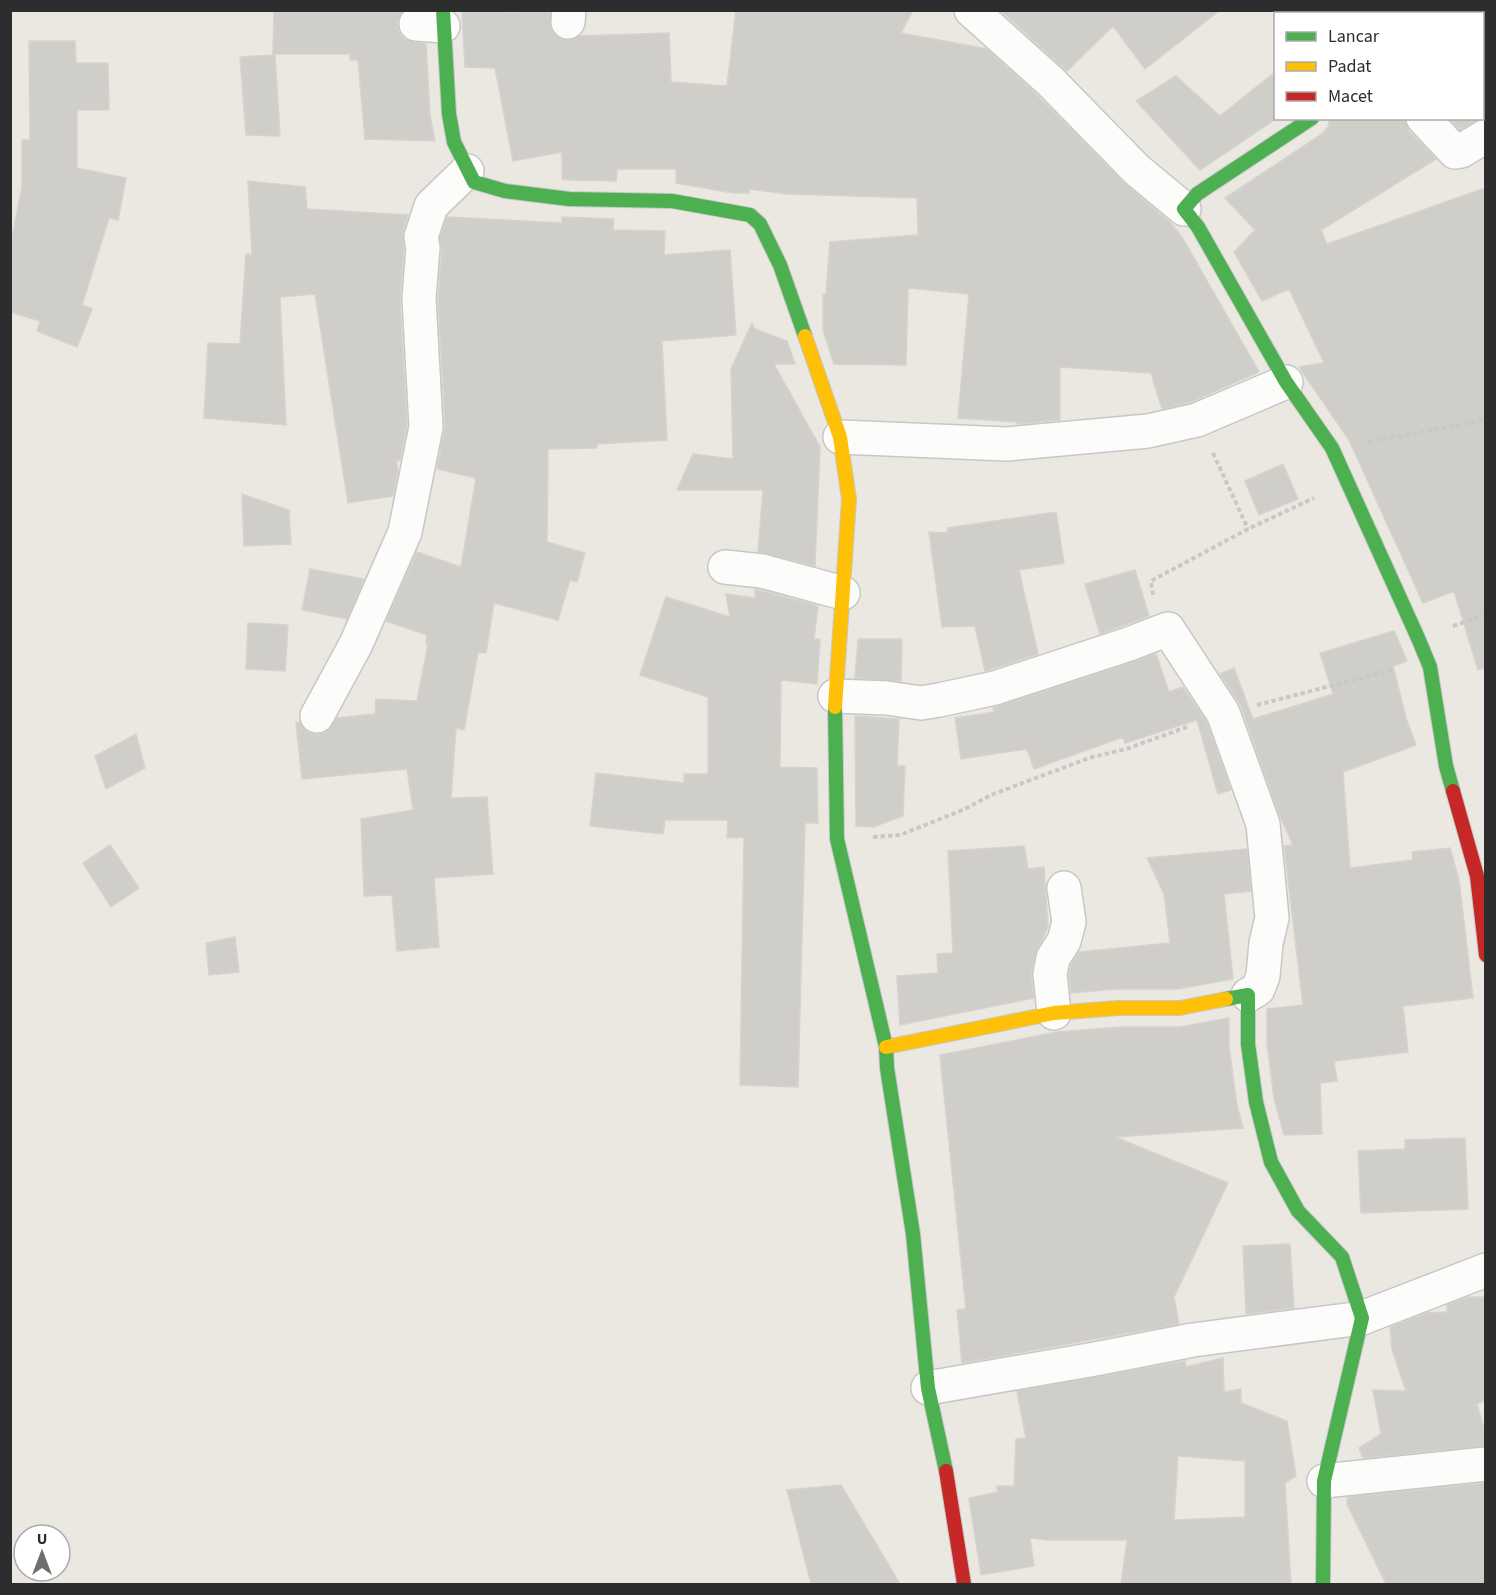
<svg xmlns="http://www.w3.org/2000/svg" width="1496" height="1595" font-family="'Source Sans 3',sans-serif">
	<rect width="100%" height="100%" fill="#ebe8e2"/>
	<!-- building -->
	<path fill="#d0cec9" stroke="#d6d3ce" stroke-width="1.5" fill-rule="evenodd" d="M 274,10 L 404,10 L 397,22 L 399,33 L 406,40 L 426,44 L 430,115 L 435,141 L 365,139 L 358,60 L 350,60 L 350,54 L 273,54 Z
		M 517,10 L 550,10 L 551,30 L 557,37 L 566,41 L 575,39 L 579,36 L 669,33 L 671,82 L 727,86 L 736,10 L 913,10 L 901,33 L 987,49 L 1037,95 L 1124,183 L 1170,222 L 1182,237 L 1259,372 L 1191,402 L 1162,409 L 1151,373 L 1060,367 L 1060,420 L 1017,424 L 1017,422 L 958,418 L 969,294 L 908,288 L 906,365 L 834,364 L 823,330 L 823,294 L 826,294 L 830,242 L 918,235 L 917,198 L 788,194 L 749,189 L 749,193 L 733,193 L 676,183 L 676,169 L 617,169 L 616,181 L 570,180 L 562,179 L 562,152 L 513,161 L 495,68 L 465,67 L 462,11 L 517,13 Z
		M 1000,10 L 1220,10 L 1145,69 L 1113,26 L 1067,71 Z
		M 29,41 L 75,41 L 76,63 L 108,63 L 109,110 L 77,110 L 77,168 L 126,178 L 118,220 L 109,218 L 82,305 L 92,309 L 77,347 L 37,331 L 40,321 L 10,312 L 10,247 L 22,187 L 22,140 L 30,140 Z
		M 275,55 L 280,136 L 246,135 L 240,57 Z
		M 1275,72 L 1275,118 L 1277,118 L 1200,170 L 1136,101 L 1176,76 L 1220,116 Z
		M 1330,118 L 1405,118 L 1409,131 L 1436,159 L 1321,230 L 1327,244 L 1485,188 L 1485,668 L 1478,670 L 1454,591 L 1423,603 L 1349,440 L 1299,367 L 1324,363 L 1289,289 L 1262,301 L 1234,252 L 1255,230 L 1225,198 L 1322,134 L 1328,127 Z
		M 1449,118 L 1481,118 L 1460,130 Z
		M 248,181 L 305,187 L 307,209 L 408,215 L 403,232 L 404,249 L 400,299 L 407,426 L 400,460 L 396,459 L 398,471 L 393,496 L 348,503 L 315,294 L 280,297 L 286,425 L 204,418 L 208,343 L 240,344 L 246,254 L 252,255 Z
		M 447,217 L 562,223 L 562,217 L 614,219 L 613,230 L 665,231 L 664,255 L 730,250 L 736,335 L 662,341 L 667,440 L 597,444 L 597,448 L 548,449 L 547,542 L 585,553 L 577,582 L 570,580 L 558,620 L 494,603 L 486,653 L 478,652 L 464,730 L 456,728 L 451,798 L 487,797 L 493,874 L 434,878 L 439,947 L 397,951 L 392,895 L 364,896 L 361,819 L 413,810 L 407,769 L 302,779 L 296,723 L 300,722 L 308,732 L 318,735 L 327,732 L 337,718 L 375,714 L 376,699 L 417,701 L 428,644 L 426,644 L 427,635 L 386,621 L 417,552 L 461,567 L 476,478 L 437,469 L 445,426 L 438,298 L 442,249 L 440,238 Z
		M 752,323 L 755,329 L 787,341 L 795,364 L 774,364 L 820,447 L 815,566 L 758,552 L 763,490 L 677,490 L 693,454 L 733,459 L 731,369 Z
		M 1283,464 L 1298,499 L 1259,515 L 1245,481 Z
		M 242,494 L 289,510 L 291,544 L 244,546 Z
		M 1056,512 L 1064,563 L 1019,570 L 1038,654 L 985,671 L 975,626 L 942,627 L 929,532 L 947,533 L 948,528 Z
		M 310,569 L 364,579 L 347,619 L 302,610 Z
		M 1135,570 L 1149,616 L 1100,634 L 1085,584 Z
		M 755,589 L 818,606 L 814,639 L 820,639 L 817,684 L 781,680 L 780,767 L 817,768 L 818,823 L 805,823 L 798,1087 L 740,1085 L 744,837 L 727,838 L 728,820 L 665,820 L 663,834 L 590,826 L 596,773 L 684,783 L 684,774 L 708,774 L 708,697 L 640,675 L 666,597 L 730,617 L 726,594 L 755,598 Z
		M 248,623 L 288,625 L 285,671 L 246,669 Z
		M 1394,631 L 1407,661 L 1393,666 L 1406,718 L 1416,745 L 1343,772 L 1350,868 L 1413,860 L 1412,852 L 1450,848 L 1459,880 L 1473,998 L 1403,1006 L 1408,1052 L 1334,1061 L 1337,1081 L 1320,1083 L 1322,1134 L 1284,1135 L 1274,1098 L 1267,1043 L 1267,1009 L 1303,1005 L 1284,846 L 1293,845 L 1279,814 L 1241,706 L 1220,674 L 1234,668 L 1253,719 L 1333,694 L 1320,653 Z
		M 858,639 L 902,639 L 901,681 L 855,678 Z
		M 1156,654 L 1169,692 L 1183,687 L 1206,721 L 1231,790 L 1218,794 L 1197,720 L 1125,743 L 1123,737 L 1034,769 L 1027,749 L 961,759 L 955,718 L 995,712 L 993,708 Z
		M 855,716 L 899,719 L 897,766 L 905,766 L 903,816 L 873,827 L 856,826 Z
		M 136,734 L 145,768 L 106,789 L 95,756 Z
		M 110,845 L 139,888 L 111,907 L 83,863 Z
		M 1024,846 L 1028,869 L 1044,867 L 1048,927 L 1035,955 L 1031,976 L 1034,998 L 900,1025 L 897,976 L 938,973 L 937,954 L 953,953 L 948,851 Z
		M 1247,849 L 1251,891 L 1224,894 L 1233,979 L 1178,989 L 1118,989 L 1071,993 L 1069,975 L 1071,965 L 1079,952 L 1170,943 L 1164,894 L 1147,858 Z
		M 235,937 L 239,972 L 209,975 L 206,943 Z
		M 1229,1018 L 1229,1047 L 1237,1105 L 1243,1128 L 1115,1137 L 1228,1183 L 1174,1297 L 1179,1324 L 962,1363 L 957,1310 L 966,1309 L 940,1055 L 1057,1032 L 1119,1027 L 1180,1027 Z
		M 1465,1138 L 1468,1209 L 1361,1213 L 1358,1151 L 1405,1149 L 1405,1140 Z
		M 1290,1244 L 1294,1308 L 1246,1314 L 1243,1246 Z
		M 1468,1297 L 1485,1297 L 1485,1400 L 1477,1404 L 1485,1432 L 1485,1446 L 1363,1458 L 1359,1448 L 1381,1434 L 1373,1390 L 1406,1391 L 1392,1349 L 1390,1327 L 1426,1313 L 1447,1312 L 1447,1305 Z
		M 1223,1358 L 1224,1392 L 1241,1389 L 1241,1403 L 1287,1421 L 1296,1476 L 1285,1483 L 1291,1584 L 1121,1584 L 1127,1540 L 1047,1540 L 1030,1538 L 1034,1566 L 981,1575 L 969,1498 L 998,1492 L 996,1486 L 1014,1486 L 1016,1439 L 1026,1438 L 1017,1391 L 1185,1361 L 1186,1367 ZM 1178,1456 L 1245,1461 L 1245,1517 L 1174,1520 Z
		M 1485,1483 L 1485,1584 L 1386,1584 L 1347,1504 L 1347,1497 Z
		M 841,1485 L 900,1584 L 811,1584 L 787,1490 Z"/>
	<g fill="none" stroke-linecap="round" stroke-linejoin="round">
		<!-- street casing -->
		<g stroke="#c8c7c7" stroke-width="36">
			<path id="street" d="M 971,10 L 1050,81 L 1137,170 L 1184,209
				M 1341,10 L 1343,14
				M 568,22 L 569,10
				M 416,24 L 443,26
				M 1423,118 L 1455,152 L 1461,151 L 1486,136
				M 840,437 L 1007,444 L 1148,431 L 1197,420 L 1286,382
				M 725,567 L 762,571 L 843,593
				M 835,696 L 887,698 L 921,703 L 939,700 L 995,688 L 1129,644 L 1168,629 L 1223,713 L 1263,824 L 1272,918 L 1266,943 L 1263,976 L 1258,989 L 1248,995
				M 317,716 L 356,644 L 405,532 L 426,427 L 419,298 L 423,248 L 421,237 L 431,206 L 467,171
				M 1054,1013 L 1050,974 L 1053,958 L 1064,941 L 1069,922 L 1064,888
				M 928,1388 L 1095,1359 L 1193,1340 L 1362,1318 L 1486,1270
				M 1324,1481 L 1486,1464"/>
		</g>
		<!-- fast casing -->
		<g stroke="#c8c7c7" stroke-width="16">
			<path id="fast" d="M 443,10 L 449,114 L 454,142 L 474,182 L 505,191 L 569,199 L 672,201 L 750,215 L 760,224 L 780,265 L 805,336
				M 1312,118 L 1197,194 L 1184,209 L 1198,227 L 1286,382 L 1332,448 L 1418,638 L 1430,667 L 1446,766 L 1453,791
				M 835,707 L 837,839 L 886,1047 L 887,1068 L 913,1234 L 928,1388 L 946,1471
				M 1226,999 L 1248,995 L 1248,1044 L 1256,1102 L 1271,1162 L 1298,1211 L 1342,1257 L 1362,1318 L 1324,1481 L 1323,1584"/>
		</g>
		<!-- slow casing -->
		<g stroke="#c8c7c7" stroke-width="16">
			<path id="slow" d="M 805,336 L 840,437 L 849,499 L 835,707
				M 886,1047 L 1054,1013 L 1118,1008 L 1180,1008 L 1226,999"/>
		</g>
		<!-- jam casing -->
		<g stroke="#c8c7c7" stroke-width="16">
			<path id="jam" d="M 1453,791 L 1477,876 L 1486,955
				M 946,1471 L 964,1584"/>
		</g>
		<!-- path -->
		<path stroke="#c8c8c8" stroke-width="4" stroke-dasharray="4.5 3" stroke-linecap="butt" d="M 1368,442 L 1486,420
			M 1213,453 L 1248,529
			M 1153,595 L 1151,581 L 1248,529 L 1314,498
			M 1453,626 L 1486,615
			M 1257,705 L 1392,670
			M 873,837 L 900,835 L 965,809 L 991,795 L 1089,758 L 1126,749 L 1187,727"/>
		<!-- street -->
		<use href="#street" stroke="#fcfcfb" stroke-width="33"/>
		<!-- fast -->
		<use href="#fast" stroke="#4caf50" stroke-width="14"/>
		<!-- slow -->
		<use href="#slow" stroke="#ffc107" stroke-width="14"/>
		<!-- jam -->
		<use href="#jam" stroke="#c62828" stroke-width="14"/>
	</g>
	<!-- border -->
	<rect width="1496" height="1595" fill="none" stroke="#2d2d2d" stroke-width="24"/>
	<!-- legend -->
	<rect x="1274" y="12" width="210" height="108" fill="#ffffff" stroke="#ababab" stroke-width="1.5"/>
	<rect x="1286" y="32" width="30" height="9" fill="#4caf50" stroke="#ababab" stroke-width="1.5"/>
	<text x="1328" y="42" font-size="18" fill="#2d2d2d">Lancar</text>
	<rect x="1286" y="62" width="30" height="9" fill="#ffc107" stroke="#ababab" stroke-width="1.5"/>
	<text x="1328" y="72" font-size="18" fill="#2d2d2d">Padat</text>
	<rect x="1286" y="92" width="30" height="9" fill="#c62828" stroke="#ababab" stroke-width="1.5"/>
	<text x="1328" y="102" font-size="18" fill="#2d2d2d">Macet</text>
	<!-- north arrow -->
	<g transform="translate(42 1553)"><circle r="28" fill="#ffffff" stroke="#ababab" stroke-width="1.5"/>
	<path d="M0-4.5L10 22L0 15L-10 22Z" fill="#706e6c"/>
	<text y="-9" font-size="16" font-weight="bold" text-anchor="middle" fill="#2d2d2d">U</text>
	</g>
</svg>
